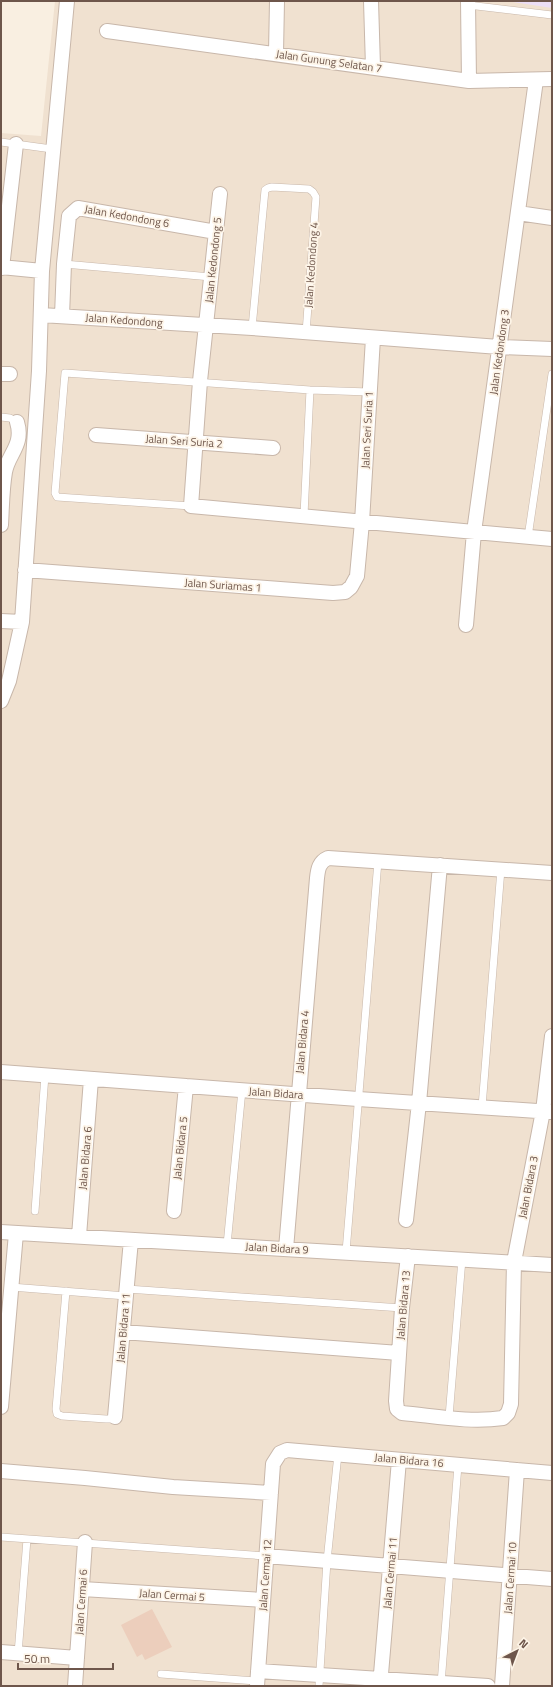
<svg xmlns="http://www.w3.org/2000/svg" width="553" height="1687" font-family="'Titillium Web',sans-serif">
	<rect width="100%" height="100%" fill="#f9efe1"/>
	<!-- residential -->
	<path fill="#f0e1d0" d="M 55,1 L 552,1 L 552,1686 L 1,1686 L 1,133 L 41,136 Z"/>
	<!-- education -->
	<path fill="#ecdef5" d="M 507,1 L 552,1 L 552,8 Z"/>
	<!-- building -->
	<path fill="#eccebc" d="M 152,1609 L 172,1647 L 145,1660 L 142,1654 L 137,1657 L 121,1625 Z"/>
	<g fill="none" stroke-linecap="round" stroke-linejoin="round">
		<!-- lane casing -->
		<g stroke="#c8b7aa" stroke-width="8">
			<path id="lane" d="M 468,5 L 552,15
				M 1,142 L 52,149
				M 64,264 L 211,277
				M 252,328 L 265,190 L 268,188 L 272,187 L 309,189 L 313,192 L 316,197 L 306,333
				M 1,417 L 10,418 L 17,422
				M 191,506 L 57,497 L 55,493 L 65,373 L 310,390 L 369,392
				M 304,515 L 310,390
				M 528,537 L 552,374
				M 482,1107 L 501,869
				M 35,1211 L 45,1075
				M 227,1245 L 242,1090
				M 346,1252 L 378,861
				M 11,1287 L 126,1296
				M 127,1289 L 402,1308
				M 66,1291 L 56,1409 L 57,1414 L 62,1416 L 106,1419 L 111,1419 L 115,1417
				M 449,1417 L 462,1259
				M 1,1537 L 266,1556
				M 18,1654 L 27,1539
				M 161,1674 L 257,1681
				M 441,1684 L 458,1465
				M 319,1686 L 327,1561 L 338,1454"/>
		</g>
		<!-- street casing -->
		<g stroke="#c8b7aa" stroke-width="16">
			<path id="street" d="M 371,1 L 373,67
				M 468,1 L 469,81
				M 107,31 L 469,81 L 552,79
				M 276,53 L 277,1
				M 220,194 L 200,381 L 191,506 L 552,539
				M 518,213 L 552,218
				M 1,267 L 42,271
				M 2,268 L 16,144
				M 41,315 L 252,328 L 499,347 L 552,349
				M 62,316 L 64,264 L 69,216 L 78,208 L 216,232
				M 1,374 L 10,374
				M 96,435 L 273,448
				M 1,525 C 2,508 2,489 5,472 C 8,454 24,445 17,422
				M 25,570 L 333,593 L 345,592 L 351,587 L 357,576 L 362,522 L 373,338
				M 1,621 L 22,622
				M 466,625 L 474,532 L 536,80
				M 1,701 L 9,681 L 22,622 L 39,371 L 42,271 L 67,1
				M 1,1072 L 358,1099 L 552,1112
				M 174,1211 L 186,1086
				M 406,1220 L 419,1103 L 440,865
				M 1,1232 L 552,1265
				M 79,1236 L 91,1079
				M 286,1249 L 317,878 C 318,869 319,862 328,858 L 552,873
				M 408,1256 L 402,1308 L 396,1401 L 397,1409 L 402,1413 C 435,1416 470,1423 503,1418 L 508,1413 L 511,1404 L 514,1262 L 543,1111 L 552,1036
				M 123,1332 L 399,1353
				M 1,1407 L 16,1233
				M 115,1417 L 131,1240
				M 1,1471 L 85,1478 L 173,1487 L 271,1493
				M 266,1556 L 552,1579
				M 82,1589 L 263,1600
				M 1,1652 L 77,1658
				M 258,1671 L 488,1686
				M 75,1686 L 85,1542
				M 257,1686 L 273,1464 L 280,1453 L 287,1450 L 552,1473
				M 380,1686 L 399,1460
				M 502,1686 L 517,1470"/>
		</g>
		<!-- lane -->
		<use href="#lane" stroke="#fff" stroke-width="7"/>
		<!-- street -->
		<use href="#street" stroke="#fff" stroke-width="14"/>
	</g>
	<g text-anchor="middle" stroke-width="3.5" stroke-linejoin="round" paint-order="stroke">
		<!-- street labels -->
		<g font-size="11" fill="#6e564b" stroke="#fdf4e7">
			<text transform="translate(329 61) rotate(8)" y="4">Jalan Gunung Selatan 7</text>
			<text transform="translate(127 216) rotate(10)" y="4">Jalan Kedondong 6</text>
			<text transform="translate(213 260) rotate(-84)" y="4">Jalan Kedondong 5</text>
			<text transform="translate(311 265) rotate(-86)" y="4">Jalan Kedondong 4</text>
			<text transform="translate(124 320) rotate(4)" y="4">Jalan Kedondong</text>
			<text transform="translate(499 352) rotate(-82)" y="4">Jalan Kedondong 3</text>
			<text transform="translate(367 430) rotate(-87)" y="4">Jalan Seri Suria 1</text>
			<text transform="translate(184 441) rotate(4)" y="4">Jalan Seri Suria 2</text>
			<text transform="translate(223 585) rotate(4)" y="4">Jalan Suriamas 1</text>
			<text transform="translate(302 1042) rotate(-85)" y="4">Jalan Bidara 4</text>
			<text transform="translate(276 1093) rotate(4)" y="4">Jalan Bidara</text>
			<text transform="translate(180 1148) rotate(-84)" y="4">Jalan Bidara 5</text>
			<text transform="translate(85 1158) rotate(-85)" y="4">Jalan Bidara 6</text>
			<text transform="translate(528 1187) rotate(-79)" y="4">Jalan Bidara 3</text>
			<text transform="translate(277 1248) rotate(3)" y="4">Jalan Bidara 9</text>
			<text transform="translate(403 1305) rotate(-85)" y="4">Jalan Bidara 13</text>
			<text transform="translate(123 1328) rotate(-85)" y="4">Jalan Bidara 11</text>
			<text transform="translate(409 1460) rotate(5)" y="4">Jalan Bidara 16</text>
			<text transform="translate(390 1573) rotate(-85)" y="4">Jalan Cermai 11</text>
			<text transform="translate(265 1575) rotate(-86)" y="4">Jalan Cermai 12</text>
			<text transform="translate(510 1578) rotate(-86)" y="4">Jalan Cermai 10</text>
			<text transform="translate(172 1595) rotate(4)" y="4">Jalan Cermai 5</text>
			<text transform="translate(81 1602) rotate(-86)" y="4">Jalan Cermai 6</text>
		</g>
	</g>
	<!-- border -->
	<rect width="553" height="1687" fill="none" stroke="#6e564b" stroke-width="4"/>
	<!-- north arrow -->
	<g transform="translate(517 1651) rotate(42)" stroke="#fdf4e7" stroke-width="3" paint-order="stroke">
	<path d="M0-3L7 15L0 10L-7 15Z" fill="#6e564b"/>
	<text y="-6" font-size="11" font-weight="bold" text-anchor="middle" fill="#6e564b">N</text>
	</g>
	<!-- scale -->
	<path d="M18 1663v6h95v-6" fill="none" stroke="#6e564b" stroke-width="2"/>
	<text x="24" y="1663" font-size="12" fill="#6e564b" stroke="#fdf4e7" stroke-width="3" paint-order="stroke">50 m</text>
</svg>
